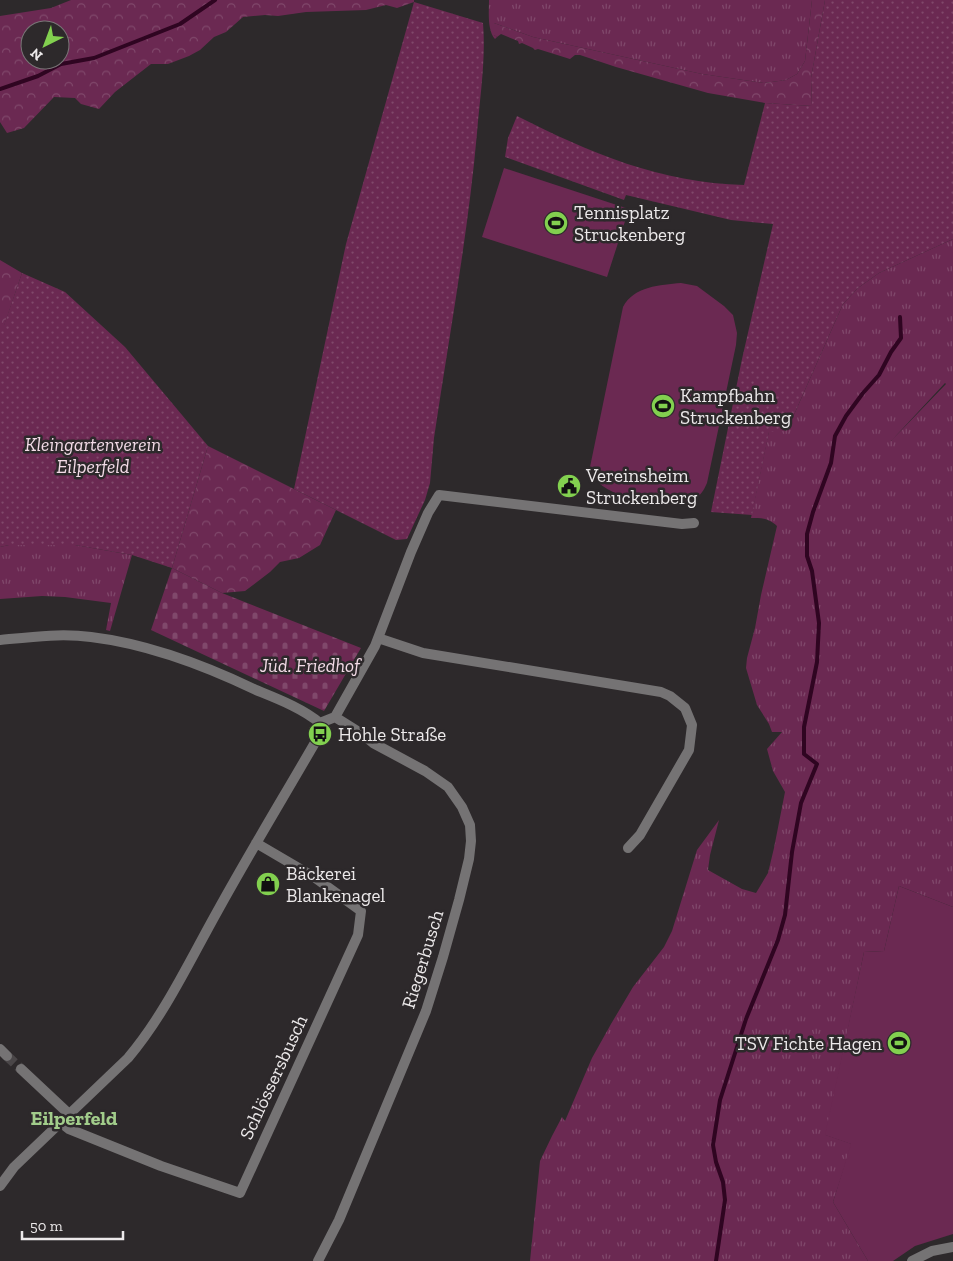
<svg xmlns="http://www.w3.org/2000/svg" width="953" height="1261" font-family="'Zilla Slab',serif">
	<defs>
		<pattern id="grass-tufts" width="24" height="20" patternUnits="userSpaceOnUse" patternTransform="scale(1.25)"><rect width="24" height="20" fill="#6b2952"/><path d="M3 7l-1-3M5 7V3M7 7l1-3M15 17l-1-3M17 17v-4M19 17l1-3" fill="none" stroke="#80486b"/></pattern>
		<pattern id="forest-crowns" width="20" height="18" patternUnits="userSpaceOnUse" patternTransform="scale(1.25)"><rect width="20" height="18" fill="#6b2952"/><path d="M2 6a3 3 0 1 1 6 0M12 15a3 3 0 1 1 6 0" fill="none" stroke="#80486b"/></pattern>
		<pattern id="cemetery-stones" width="16" height="16" patternUnits="userSpaceOnUse" patternTransform="scale(1.25)"><rect width="16" height="16" fill="#6b2952"/><path d="M2 7V4a2 2 0 0 1 4 0v3zM10 15v-3a2 2 0 0 1 4 0v3z" fill="#80486b"/></pattern>
		<pattern id="garden-dots" width="8" height="8" patternUnits="userSpaceOnUse" patternTransform="scale(1.25)"><rect width="8" height="8" fill="#6b2952"/><path d="M2 2h.1M6 6h.1" fill="none" stroke="#80486b" stroke-width="1.8" stroke-linecap="round"/></pattern>
	</defs>
	<rect width="100%" height="100%" fill="#2d292b"/>
	<!-- grass -->
	<path fill="url(#grass-tufts)" fill-rule="evenodd" d="M 489,0 L 812,0 L 805,61 L 797,74 L 786,80 L 764,83 L 702,74 L 533,37 L 494,23 L 494,35 L 497,37 L 495,39 C 487,30 489,12 489,0 Z
		M 953,239 L 953,907 L 899,886 L 884,951 L 864,952 L 826,1135 L 852,1144 L 833,1202 L 868,1261 L 530,1261 L 540,1161 L 552,1136 L 562,1117 L 565,1121 L 592,1058 L 611,1024 L 633,987 L 664,947 L 672,931 L 697,850 L 719,820 L 710,855 L 708,870 L 742,889 L 756,893 L 768,873 L 774,848 L 785,792 L 773,771 L 767,749 L 782,732 L 772,732 L 769,724 L 757,705 L 746,668 L 747,658 L 755,628 L 761,595 L 777,526 C 769,518 762,518 751,518 L 769,431 L 785,431 L 793,417 L 843,304 L 858,288 L 879,273 ZM 945,383 L 946,384 L 891,441 Z
		M 9,545 L 75,545 L 132,555 L 110,631 L 106,630 L 111,603 L 65,597 L 42,596 L 0,599 L 0,547 Z"/>
	<!-- forest -->
	<path fill="url(#forest-crowns)" fill-rule="evenodd" d="M 71,0 L 414,0 L 414,2 L 397,8 L 386,5 L 366,10 L 306,12 L 278,16 L 265,15 L 243,17 L 226,32 L 214,37 L 200,50 L 189,56 L 168,64 L 151,64 L 115,92 L 99,109 L 81,104 L 75,98 L 54,97 L 24,128 L 7,133 L 0,122 L 0,16 L 51,8 ZM 30,30 L 60,30 L 60,60 L 30,60 Z
		M 812,0 L 825,0 L 811,78 L 812,106 L 765,103 L 708,93 L 616,67 L 580,55 L 575,55 L 570,59 L 538,49 L 535,50 L 533,48 L 522,43 L 519,44 L 518,41 L 501,34 L 497,37 L 494,35 L 494,23 L 533,37 L 702,74 L 764,83 L 786,80 L 797,74 L 805,61 Z
		M 0,260 L 22,273 L 4,326 L 0,326 Z
		M 208,446 L 336,510 L 320,545 L 299,558 L 280,562 L 270,572 L 245,591 L 222,593 L 172,568 Z"/>
	<!-- cemetery -->
	<path fill="url(#cemetery-stones)" d="M 172,568 L 222,593 L 361,648 L 324,711 L 151,630 Z"/>
	<!-- garden -->
	<path fill="url(#garden-dots)" d="M 825,0 L 953,0 L 953,239 L 879,273 L 858,288 L 843,304 L 793,417 L 785,431 L 769,432 L 752,515 L 711,512 L 742,359 L 773,224 L 731,220 L 626,195 L 624,200 L 505,157 L 508,138 L 517,116 C 590,153 661,183 744,185 L 765,103 L 812,106 L 811,78 Z
		M 414,2 L 483,23 C 486,59 480,96 477,133 C 468,235 449,336 434,438 L 430,483 L 425,500 L 407,539 L 396,540 L 294,489 L 346,244 Z
		M 22,273 L 65,292 L 125,347 L 208,446 L 172,568 L 132,555 L 75,545 L 9,545 L 0,547 L 0,326 L 4,325 Z"/>
	<!-- pitch -->
	<path fill="#6b2952" d="M 504,168 L 629,209 L 607,277 L 482,237 Z
		M 681,283 L 697,286 L 724,306 L 733,315 L 737,333 L 736,345 L 707,483 C 704,490 700,497 692,500 C 669,510 592,498 590,467 L 623,307 C 634,286 660,285 681,283 Z
		M 899,886 L 953,907 L 953,1234 L 915,1246 L 893,1261 L 868,1261 L 833,1202 L 851,1144 L 825,1135 L 864,952 L 884,951 Z"/>
	<g fill="none" stroke-linecap="round" stroke-linejoin="round">
		<!-- stream -->
		<path stroke="#2f0521" stroke-width="4" d="M 0,89 L 38,76 L 61,64 L 94,58 L 180,24 L 215,0
			M 716,1261 L 725,1200 L 723,1182 L 716,1162 L 713,1145 L 720,1100 L 746,1019 L 778,940 L 785,915 L 792,852 L 801,803 L 817,764 L 804,754 L 804,727 L 817,662 L 819,623 L 812,571 L 807,556 L 807,534 L 813,512 L 831,463 L 835,436 L 846,416 L 863,393 L 879,375 L 891,352 L 901,338 L 900,317"/>
		<!-- street-tunnel -->
		<path stroke="#4a4648" stroke-width="10" stroke-dasharray="10 5" stroke-linecap="butt" d="M 7,1056 L 21,1069"/>
		<!-- street -->
		<path stroke="#757374" stroke-width="10" d="M 378,638 L 423,653 L 661,692 L 670,696 L 685,708 L 692,725 L 689,750 L 640,835 L 628,848
			M 0,640 C 30,637 61,633 91,637 C 149,644 204,665 256,690 C 278,699 302,708 320,723
			M 320,723 L 335,717 L 375,646 L 411,552 L 428,513 L 439,495 L 682,524 L 694,523
			M 0,1049 L 7,1056
			M 21,1069 L 69,1114
			M 60,1122 L 69,1129 L 161,1166 L 240,1193 L 358,935 L 361,911 L 314,877 L 256,843
			M 0,1186 L 14,1167 L 128,1058 C 165,1014 189,962 217,912 C 250,852 286,793 320,734 L 320,723
			M 318,1261 L 339,1220 L 426,1011 L 443,957 L 459,900 L 469,859 L 471,841 L 470,825 L 462,807 L 448,787 L 425,771 L 373,743 L 362,734 L 335,717
			M 912,1261 L 932,1251 L 953,1247"/>
	</g>
	<!-- icons -->
	<defs>
		<g id="stadium-disc" transform="scale(1.25)"><circle r="9.5" fill="#82d04f" stroke="#2d292b"/><path d="M0-5a6.5 5 0 1 0 0 10a6.5 5 0 1 0 0-10ZM-3.5-1.8h7v3.6h-7Z" fill="#111"/></g>
		<g id="civic-disc" transform="scale(1.25)"><circle r="9.5" fill="#82d04f" stroke="#2d292b"/><path d="M-.6-6.5H3V-4.5H.6V-3L4-1V1h2V6H-6V1h2V-1L-.6-3ZM-1.2 2.5V6h2.4V2.5Z" fill="#111"/></g>
		<g id="bus-disc" transform="scale(1.25)"><circle r="9.5" fill="#82d04f" stroke="#2d292b"/><path d="M-5-6H5V4H4V6H2V4H-2V6H-4V4H-5ZM-3.5-4V0h7V-4ZM-3.5 1.2v1.5H-2V1.2ZM2 1.2v1.5H3.5V1.2Z" fill="#111"/></g>
		<g id="shop-disc" transform="scale(1.25)"><circle r="9.5" fill="#82d04f" stroke="#2d292b"/><path d="M-5-2.5h2.3a2.7 3.5 0 0 1 5.4 0H5L5.5 6h-11ZM-1.5-2.5h3a1.5 2.3 0 0 0-3 0Z" fill="#111"/></g>
	</defs>
	<g fill-rule="evenodd">
		<use href="#stadium-disc" x="556" y="223"/>
		<use href="#stadium-disc" x="663" y="406"/>
		<use href="#civic-disc" x="569" y="486"/>
		<use href="#bus-disc" x="320" y="734"/>
		<use href="#shop-disc" x="268" y="884"/>
		<use href="#stadium-disc" x="899" y="1043"/>
	</g>
	<g text-anchor="middle" stroke-width="5" stroke-linejoin="round" paint-order="stroke">
		<!-- poi labels -->
		<g font-size="19" fill="#ece9ea" stroke="#2d292b" text-anchor="start">
			<text x="574" y="219">Tennisplatz<tspan x="574" dy="22">Struckenberg</tspan></text>
			<text x="680" y="402">Kampfbahn<tspan x="680" dy="22">Struckenberg</tspan></text>
			<text x="586" y="482">Vereinsheim<tspan x="586" dy="22">Struckenberg</tspan></text>
			<text x="338" y="741">Hohle Straße</text>
			<text x="286" y="880">Bäckerei<tspan x="286" dy="22">Blankenagel</tspan></text>
			<text x="882" y="1050" text-anchor="end">TSV Fichte Hagen</text>
		</g>
		<!-- park labels -->
		<g font-size="19" font-style="italic" fill="#f3dbe7" stroke="#2d292b">
			<text x="93" y="451">Kleingartenverein<tspan x="93" dy="22">Eilperfeld</tspan></text>
			<text x="310" y="672">Jüd. Friedhof</text>
		</g>
		<!-- street labels -->
		<g font-size="19" fill="#ece9ea" stroke="#2d292b">
			<text transform="translate(422 959) rotate(-73)" y="7">Riegerbusch</text>
			<text transform="translate(273 1077) rotate(-65)" y="7">Schlössersbusch</text>
		</g>
		<!-- neighbourhood labels -->
		<g font-size="20" font-weight="bold" fill="#a2cd8b" stroke="#2d292b">
			<text x="74" y="1125">Eilperfeld</text>
		</g>
	</g>
	<!-- north arrow -->
	<g transform="translate(45 45) rotate(222)"><circle r="24" fill="#2d292b" stroke="#797677"/>
	<path d="M0-4L9 19L0 12L-9 19Z" fill="#82d04f"/>
	<text y="-8" font-size="14" font-weight="bold" text-anchor="middle" fill="#ece9ea">N</text>
	</g>
	<!-- scale -->
	<path d="M22 1231v8h101v-8" fill="none" stroke="#ece9ea" stroke-width="2.5"/>
	<text x="30" y="1231" font-size="15" fill="#ece9ea" stroke="#2d292b" stroke-width="4" paint-order="stroke">50 m</text>
</svg>
